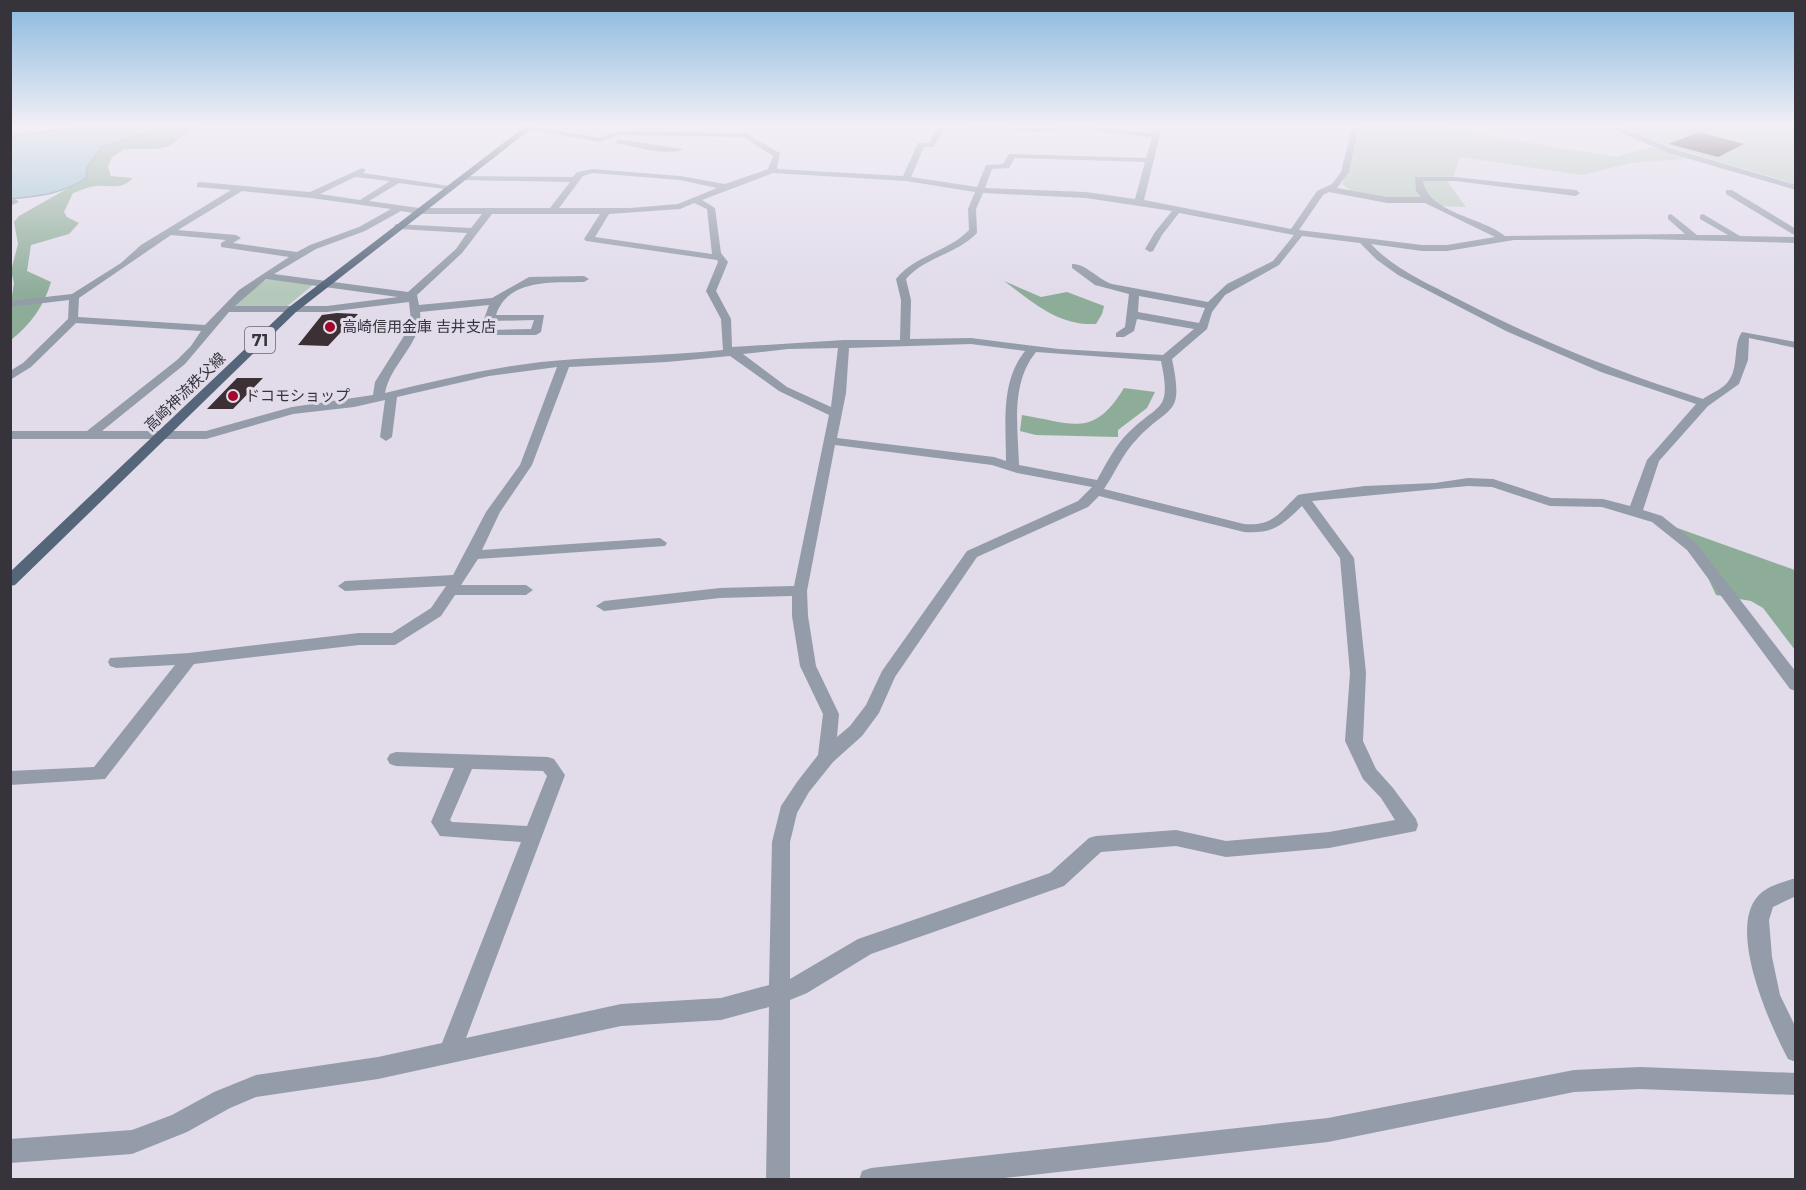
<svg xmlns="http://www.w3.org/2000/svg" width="1806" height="1190" font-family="Montserrat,'Noto Sans JP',sans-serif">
	<rect width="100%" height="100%" fill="#e1dbea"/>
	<!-- green -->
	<path fill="#b5c9bb" d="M 1371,125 L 1419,125 L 1616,157 L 1651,147 L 1686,159 L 1631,163 L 1582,175 L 1460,157 L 1453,178 L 1445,178 L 1466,207 L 1440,206 L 1420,197 L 1390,199 L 1353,192 L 1342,184 L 1353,156 L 1359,130 Z
		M 1617,125 L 1795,125 L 1795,184 L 1671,147 Z
		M 270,279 L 314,284 L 285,308 L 234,306 L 262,280 Z"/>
	<!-- forest -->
	<path fill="#8ead99" d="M 172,125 L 221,125 L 195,128 L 169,146 L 156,149 L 125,149 L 112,157 L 108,167 L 111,176 L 133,178 C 122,190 111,185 97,186 C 89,186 80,191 73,193 L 64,212 L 67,217 L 79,223 L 69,234 L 31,245 L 27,271 L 51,282 C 44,306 30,325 11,340 L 11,303 L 14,283 L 11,271 L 18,244 L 14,222 L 19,216 L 86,178 L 87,168 L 101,147 Z
		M 1004,281 L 1041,297 L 1067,292 L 1104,306 L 1102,314 L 1096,324 C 1058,326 1033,302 1004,281 Z
		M 1124,388 L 1155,392 L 1147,408 L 1118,430 L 1118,437 L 1036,435 L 1020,431 L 1022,415 C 1072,423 1093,439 1124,388 Z
		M 1669,525 L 1795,570 L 1795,650 L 1763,608 L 1751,601 L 1716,595 L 1702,565 Z"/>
	<!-- water -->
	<path fill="#9ac0cf" stroke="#7c96a2" stroke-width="1.5" d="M 95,125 L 172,125 L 101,147 L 87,168 L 86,178 C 63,194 38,196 11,199 L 11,136 Z"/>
	<!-- building -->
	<path fill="#3d3035" d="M 1698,132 L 1744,144 L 1718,157 L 1669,144 Z
		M 337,313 L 358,314 L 328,346 L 298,345 L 322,315 Z
		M 237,378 L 263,378 L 233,409 L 207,409 Z"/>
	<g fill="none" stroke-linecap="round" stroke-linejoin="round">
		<!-- minor -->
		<path fill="#939ca8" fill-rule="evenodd" d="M 528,125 L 599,138 L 617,131 L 745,133 L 780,153 L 777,169 L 903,176 L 918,143 L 929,143 L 938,127 L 855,127 L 851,125 L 947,125 L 934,147 L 924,147 L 911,177 L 977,187 L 986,165 L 1003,164 L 1009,154 L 1146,158 L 1152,137 L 1076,129 L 1038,132 L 960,127 L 956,125 L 1038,128 L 1078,125 L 1153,133 L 1155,125 L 1159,125 L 1162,127 L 1144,200 L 1291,229 L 1317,191 L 1332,184 L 1341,172 L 1352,128 L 1371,125 L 1358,131 L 1349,172 L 1337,188 L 1387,197 L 1421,197 L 1416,191 L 1415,177 L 1455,177 L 1576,190 L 1580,193 L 1576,196 L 1455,181 L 1423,181 C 1428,213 1482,217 1505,236 L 1685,234 L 1668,219 L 1668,215 L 1671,214 L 1697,235 L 1728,235 L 1700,219 L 1700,215 L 1703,214 L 1740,236 L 1796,237 L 1796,243 L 1645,239 L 1514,240 L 1447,251 L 1422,251 L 1371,244 C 1394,269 1427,283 1456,298 C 1535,339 1617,372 1703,399 C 1710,394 1722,389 1727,383 C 1740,368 1732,346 1742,332 L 1796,342 L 1796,348 L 1749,338 L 1748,360 L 1739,384 L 1708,406 L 1659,461 L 1643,510 L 1662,516 L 1697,544 L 1796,672 L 1796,691 L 1790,689 L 1687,550 L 1652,522 L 1602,507 L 1550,506 L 1492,487 L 1468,486 L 1312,501 L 1354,558 L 1366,673 L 1363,741 L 1376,769 L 1393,788 L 1416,819 L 1418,825 L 1416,831 L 1329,848 L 1226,857 L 1176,846 L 1101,852 L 1064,886 L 871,954 L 807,993 L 790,1000 L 790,1180 L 766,1180 L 769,1007 L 721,1020 L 621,1026 L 378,1079 L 256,1097 L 230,1108 L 187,1132 L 132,1154 L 10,1163 L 10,1139 L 132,1130 L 172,1115 L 214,1092 L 256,1075 L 378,1057 L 442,1043 L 521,842 L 440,836 L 431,822 L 454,768 L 396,766 L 390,764 L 387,759 L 390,754 L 396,752 L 548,757 L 554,759 L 565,775 L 466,1038 L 621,1004 L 721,998 L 769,985 L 772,842 L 781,806 L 797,782 L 818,755 L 823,714 L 800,666 L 792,616 L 792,596 L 720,598 L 604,611 L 596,606 L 604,601 L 720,588 L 794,586 L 829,415 L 779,391 L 730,356 L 667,362 L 569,367 L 532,465 L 500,512 L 482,550 L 660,538 L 667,543 L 665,546 L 478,559 L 461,585 L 526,585 L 533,590 L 526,595 L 455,595 L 441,616 L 395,645 L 359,645 L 194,664 L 105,779 L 10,785 L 10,771 L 94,767 L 175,665 L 116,668 L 110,666 L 108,662 L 110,658 L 189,653 L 359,633 L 392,633 L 431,608 L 446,586 L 345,591 L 338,586 L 345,581 L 453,575 L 486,512 L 520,465 L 557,367 L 489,376 L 397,397 L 392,437 L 386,441 L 380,437 L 385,400 L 354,407 L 293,414 L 206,439 L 10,439 L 10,431 L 87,431 L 177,360 L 191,346 L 201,331 L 76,323 L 31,367 L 10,380 L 10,371 L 23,363 L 68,319 L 69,300 L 10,307 L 10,301 L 72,294 L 121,263 L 141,245 L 231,190 L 197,187 L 197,183 L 200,182 L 310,192 L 362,168 L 366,170 L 363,173 L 456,187 L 452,190 L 399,183 L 369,201 L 419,208 L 550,208 L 570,182 L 463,180 L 459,178 L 463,176 L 573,177 L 577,172 L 593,169 L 680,176 L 725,184 L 768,169 L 773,156 L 743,137 L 618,135 L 600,142 L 526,129 ZM 1015,158 L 1145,162 L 1135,199 L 1086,192 L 985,188 L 992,169 L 1009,168 ZM 593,173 L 680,180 L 717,188 L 678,204 L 630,208 L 559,208 L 583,176 ZM 773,173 L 906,181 L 975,192 L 968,209 L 969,230 C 948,252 915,255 896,279 L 901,300 L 900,340 L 844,340 L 732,347 L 731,319 L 716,291 L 728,262 L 721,253 L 715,208 L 702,200 ZM 355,177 L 390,181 L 360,200 L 320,194 ZM 242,191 L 311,198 L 391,209 L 359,227 L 310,245 L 297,252 L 233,243 L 241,238 L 236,235 L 178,230 ZM 1329,192 L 1387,203 L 1425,203 L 1495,237 L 1447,245 L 1422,245 L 1299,230 L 1323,195 ZM 983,193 L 1086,198 L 1172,211 L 1155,232 L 1145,249 L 1150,252 L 1153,251 L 1162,235 L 1179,213 L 1294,235 L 1273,261 L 1227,284 L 1208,302 L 1112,284 C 1099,280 1085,263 1072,264 L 1072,268 L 1095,285 L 1129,294 L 1125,327 L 1116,333 L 1116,337 L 1124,337 L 1134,331 L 1137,319 L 1194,329 L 1163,355 L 1059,349 L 971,338 L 910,339 L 911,300 L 906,279 C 925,257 957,254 977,233 L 976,209 ZM 694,203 L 707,209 L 712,254 L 595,237 L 609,214 L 680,209 ZM 401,211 L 419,214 L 482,214 L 471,228 L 396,224 L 394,226 L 399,229 L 467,233 L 456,249 L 408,292 L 274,274 L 316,249 L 365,231 ZM 492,214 L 600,214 L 584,239 L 586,241 L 717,260 L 718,262 L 706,291 L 721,319 L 723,350 C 666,356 609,356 552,361 C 496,366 440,380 385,393 C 390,364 424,341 420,312 L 489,305 L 479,333 L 480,335 L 536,335 L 541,332 L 544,315 L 496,315 C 508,278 553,283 584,282 L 589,279 L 584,276 L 529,277 L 492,298 L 419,305 L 417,295 L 462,253 ZM 171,235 L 226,240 L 221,243 L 221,247 L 289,257 L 239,290 L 205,325 L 78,317 L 79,298 ZM 1302,236 L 1360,243 L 1377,260 L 1398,275 L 1506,331 L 1601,372 L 1696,404 L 1647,460 L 1630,506 L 1603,499 L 1551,498 L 1493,479 L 1468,478 L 1435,483 L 1365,486 L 1303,494 L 1298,495 C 1278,514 1273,526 1244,524 L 1104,489 C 1115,473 1123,453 1137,439 C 1171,403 1184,418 1172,359 L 1207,329 L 1212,312 L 1225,295 L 1279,265 ZM 266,279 L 398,297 L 327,306 L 235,306 ZM 1139,296 L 1205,308 L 1199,323 L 1138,312 ZM 409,302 L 411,321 L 409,328 L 375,382 L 373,395 L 292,407 L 206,431 L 102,431 L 185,364 L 229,312 L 327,312 ZM 534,320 L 531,329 L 491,330 L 493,321 ZM 971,344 L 1025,351 C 1000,382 1006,424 1006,461 L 994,457 L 837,438 L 846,393 L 849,348 ZM 838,348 L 831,407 L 787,387 L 743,354 L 788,349 ZM 1036,352 L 1161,361 C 1172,413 1159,402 1128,433 C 1115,446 1106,464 1097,480 L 1019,465 C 1018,428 1010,384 1036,352 ZM 835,445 L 992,465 L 1017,473 L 1092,487 L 1078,501 L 967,551 L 882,671 L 866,705 L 850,726 L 837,737 L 839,714 L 816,666 L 808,616 L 807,591 ZM 1099,496 L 1244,532 C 1274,534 1282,525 1302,506 L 1340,558 L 1350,673 L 1345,741 L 1363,779 L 1381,798 L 1395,820 L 1329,832 L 1226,841 L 1176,830 L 1096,836 L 1089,838 L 1050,873 L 858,939 L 790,979 L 790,842 L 797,813 L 809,792 L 833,762 L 862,736 L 879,713 L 895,677 L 977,557 L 1088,507 ZM 472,769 L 543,771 L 547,776 L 527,826 L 452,822 L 450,820 Z
			M 1424,125 L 1458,125 L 1443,130 Z
			M 1604,125 L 1614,125 L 1671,148 L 1796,185 L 1796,190 L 1665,152 Z
			M 618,139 L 683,149 C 670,157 631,146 615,143 Z
			M 1726,190 L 1732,190 L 1796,229 L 1796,236 L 1726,194 Z
			M 10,200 L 15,199 L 19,202 L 10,206 Z
			M 1796,878 L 1796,896 L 1773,907 L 1769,920 L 1772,957 L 1780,995 L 1796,1028 L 1796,1062 L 1788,1059 C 1770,1025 1727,930 1758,896 C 1767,886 1783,882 1796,878 Z
			M 1640,1067 L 1796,1073 L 1796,1095 L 1640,1089 L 1574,1092 L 1328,1142 L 986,1180 L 859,1180 L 862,1171 L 871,1168 L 1328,1118 L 1574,1070 Z"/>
		<!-- major -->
		<path fill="#55657a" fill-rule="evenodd" d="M 527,125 L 536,125 L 296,312 L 15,585 L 10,586 L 10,572 L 288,308 Z"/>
	</g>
	<!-- sky -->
	<linearGradient id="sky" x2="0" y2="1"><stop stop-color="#89b9de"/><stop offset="0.43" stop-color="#f2eff6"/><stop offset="1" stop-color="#f2eff6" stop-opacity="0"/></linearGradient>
	<rect width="1806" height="292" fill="url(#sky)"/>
	<!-- markers -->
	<g fill="#a3052b" stroke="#e1dbea" stroke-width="2">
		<circle cx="330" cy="327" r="6"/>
		<circle cx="233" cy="396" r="6"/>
	</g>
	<g text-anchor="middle" stroke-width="6" stroke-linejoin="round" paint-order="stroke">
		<!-- far-poi labels -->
		<g font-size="15" fill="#36343a" stroke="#e1dbea" text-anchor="start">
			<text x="342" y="332">高崎信用金庫 吉井支店</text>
			<text x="245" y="401">ドコモショップ</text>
		</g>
		<!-- far-street labels -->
		<g font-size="15" fill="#36343a" stroke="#e1dbea">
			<text transform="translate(185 392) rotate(-44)" y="5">高崎神流秩父線</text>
		</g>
		<!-- shield labels -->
		<rect fill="#e1dbea" stroke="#69666f" stroke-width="1.5" x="245" y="327" width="30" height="26" rx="4.5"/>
		<g font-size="16" font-weight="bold" fill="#36343a">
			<text x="260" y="346">71</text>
		</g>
	</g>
	<!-- border -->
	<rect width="1806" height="1190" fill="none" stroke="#36343a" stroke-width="24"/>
</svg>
